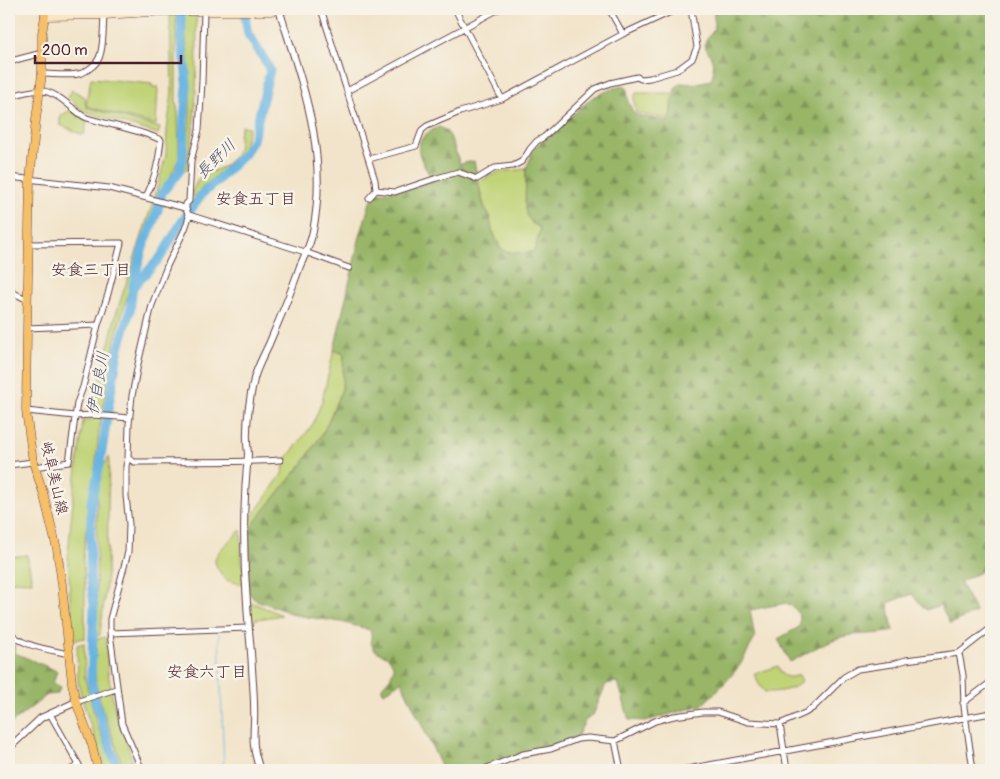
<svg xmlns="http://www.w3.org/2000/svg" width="1000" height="779" viewBox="0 0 1000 779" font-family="Pangolin,'Klee One',sans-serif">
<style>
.green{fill:#c0d376;stroke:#857950}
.forest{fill:url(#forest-firs);stroke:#716a49}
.park{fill:url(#park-crowns);stroke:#857950}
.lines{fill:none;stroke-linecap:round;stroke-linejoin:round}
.stream{stroke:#68b4e1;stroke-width:1}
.river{stroke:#68b4e1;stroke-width:9}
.minor-casing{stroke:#633d43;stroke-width:7}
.tertiary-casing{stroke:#633d43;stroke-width:8}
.secondary-casing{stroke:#633d43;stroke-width:9}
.primary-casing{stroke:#633d43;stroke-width:9}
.minor{stroke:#fff;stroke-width:5}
.tertiary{stroke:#fff;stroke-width:6}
.secondary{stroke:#fbe6c4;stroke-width:8}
.primary{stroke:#f6c06b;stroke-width:8}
.labels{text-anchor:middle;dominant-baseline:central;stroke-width:5;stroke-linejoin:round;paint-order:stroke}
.street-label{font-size:15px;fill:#4a1f2b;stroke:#f7f3e8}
.water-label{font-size:16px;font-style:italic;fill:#54536b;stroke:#f7f3e8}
.neighbourhood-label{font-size:16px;fill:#4a1f2b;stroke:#f7f3e8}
</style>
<defs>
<pattern id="forest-firs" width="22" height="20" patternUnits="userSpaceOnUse" patternTransform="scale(1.25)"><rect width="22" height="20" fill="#98b567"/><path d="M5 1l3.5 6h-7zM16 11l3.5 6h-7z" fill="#7e9355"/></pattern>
<pattern id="park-crowns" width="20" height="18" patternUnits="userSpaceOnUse" patternTransform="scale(1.25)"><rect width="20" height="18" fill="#c0d376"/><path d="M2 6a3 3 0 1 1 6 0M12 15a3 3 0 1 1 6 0" fill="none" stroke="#a6b566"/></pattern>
</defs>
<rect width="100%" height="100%" fill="#f7f3e8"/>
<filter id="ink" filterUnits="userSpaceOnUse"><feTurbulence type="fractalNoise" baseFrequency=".02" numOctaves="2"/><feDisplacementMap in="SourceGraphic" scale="10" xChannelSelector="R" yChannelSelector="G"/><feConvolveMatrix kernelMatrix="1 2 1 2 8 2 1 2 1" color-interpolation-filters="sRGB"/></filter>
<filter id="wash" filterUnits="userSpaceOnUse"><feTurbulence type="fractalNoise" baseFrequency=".0096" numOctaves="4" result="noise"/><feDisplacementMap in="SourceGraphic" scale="20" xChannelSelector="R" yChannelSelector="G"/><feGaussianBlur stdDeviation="1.12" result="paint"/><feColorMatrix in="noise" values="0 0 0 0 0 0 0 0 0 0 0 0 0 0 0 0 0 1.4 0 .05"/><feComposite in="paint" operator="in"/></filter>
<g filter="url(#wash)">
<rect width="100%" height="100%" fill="#f2e4ca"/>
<path class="green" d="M184,9h12c2,54 1,108 -9,161h-4c4,-24 8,-48 7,-73 0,-29 -5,-59 -6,-88z
M176,14v87l2,12 1,45 -11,24 -5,6 -3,9 -24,68 -21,74 -16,92 -4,38 -9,61 -3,28 2,31v49l-13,2 -4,-85 5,-56 10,-78 7,-1 26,-106 39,-118 11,-41 1,-24 5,-39 -2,-77z
M91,78l61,6v3h6l-2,38 -70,-19z
M72,90l13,7 1,10 74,21 -2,6 -74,-23 -16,-14z
M636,93h36l-2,26 -34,-6 -2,-13z
M241,126l8,1 -5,20 -12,17 -15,10 -15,14 -8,9 -3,-3 7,-15 6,-4 19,-8 10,-9 6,-11v-12z
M526,169l-1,40 7,14 7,4 1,3 -5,20 -3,2c-12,0 -23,3 -32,-4l-9,-21 -1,-11 -6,-10 -6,-24 21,-10z
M334,350l10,4 -2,35 -18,42 -21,32 -54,66v-8l33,-47 4,-15 27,-35 9,-23z
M109,457l-2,118 -7,60 -4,1 1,-147 6,-22z
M241,530l2,55 -17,-5c-4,-5 -9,-11 -11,-18 -1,-10 19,-25 26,-32z
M27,555l5,27 -23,-1v-24z
M251,602l31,13 -30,5z
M106,637l2,36 7,38 10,26 10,33h-11l-22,-63 -6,-23 -1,-16 2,-29z
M84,643l1,35 11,44 16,40 2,8h-8l-21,-61 -7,-27 -1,-37z
M778,666c4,12 10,13 21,9l3,6c-8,10 -25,11 -37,11l-5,-6 -6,-12z"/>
<path class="forest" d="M714,9h277v571l-1,1 -8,-10 -22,11 16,30 -26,12 -10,-19 -14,5 -14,-16 -24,9 5,28c-16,4 -31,2 -47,5 -20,4 -38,17 -56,26l-12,-23 21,-12c4,-10 -3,-20 -13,-24l-36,7 5,28 -15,27 -15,18 -23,22 -56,16 -17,-1 -11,-38 -12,2 -13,31 -7,4 -8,16 -17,9 -81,26h-37l-42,-89 -17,12 -2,-3v-3l8,-9 4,-10c-6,-17 -11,-10 -20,-19 -5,-6 -1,-13 -4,-19l-29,-8 -46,-7 -41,-16 -6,-7 1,-63 54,-66 21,-32 18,-42 2,-35 -10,-4 25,-110 11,-38 7,-9 31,-5 25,-7c-13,-23 -27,-41 6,-54l6,3 5,6 10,28 14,-3 6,30 4,15 6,10 1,11 9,21c9,7 20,4 32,4l3,-2 5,-20 -1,-3 -7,-4 -5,-7 -2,-7 1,-40 8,-21 59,-51 21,-9 10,-2 3,2 1,14 7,13 34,6 6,-33 6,-5 12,1 18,-4c6,-13 0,-24 -7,-35l3,-7 7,-8z
M9,643l6,3v7l42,18 -4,12 8,4 -4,7 -10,1 -38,30z"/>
<path class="park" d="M71,110l16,11 -3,14c-9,-2 -16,-7 -24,-10v-9z"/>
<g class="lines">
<path class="stream" d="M219,633l5,137"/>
<path class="river" d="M134,286l26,-28 23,-38 20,-27 12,-10 31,-31 7,-12 17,-70 -4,-8 -18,-28 -4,-25
M118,770l-7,-20 -16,-50 -4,-21 3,-73 -4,-31 1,-72 9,-39 9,-59 10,-58 11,-36 3,-25 9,-36 16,-40 4,-17 17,-21 4,-15 1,-38 3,-33 -1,-14 -5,-34 1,-10 -2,-19"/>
</g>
</g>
<g filter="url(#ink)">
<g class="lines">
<g class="minor-casing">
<path id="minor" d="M321,9l54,171 1,10 -7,8
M455,9l47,90
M609,9l14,25
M9,64l6,-4 27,-7
M42,74c10,0 27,2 36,0 7,-1 18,-9 21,-16 5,-11 4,-31 5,-43
M347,91l152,-82
M9,97c26,-9 38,-11 60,8 5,4 12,11 18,13 25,8 51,11 74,22 -2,20 -6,39 -15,57
M369,159l47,-13 6,-16 5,-4 33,-14 42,-13 121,-65 54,-25
M9,177l100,11 72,19 5,2 3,8 -4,12 -18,37 -15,39 -14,59 -6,32 -3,28 -1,34 -2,8v30l3,28 -1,28 -18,67v14l12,91 20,46
M376,190l19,2 42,-14 21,-6 19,7 18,-11 18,-2 8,-4 4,-5 5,-8 7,-8 7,-4 51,-48 15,-6 27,-6 4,2 9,-1 27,-8 15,-11 5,-12 -6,-38
M186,209v-5l3,-3 2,-40 8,-31 3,-48 2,-71
M189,215l116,37 44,16
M29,244l92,-1 -13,51 -10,31 -15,62 -6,16 -8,59 -35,5
M9,286l5,7 14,7
M27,328l71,-3
M26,411l49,5 18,-1 37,3
M128,458l6,4c48,-1 97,1 146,-2
M9,465l24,-3
M9,630c8,16 43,20 60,24
M110,633l138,-5
M959,653l4,22 1,32 9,63
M76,702l40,-13
M963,703l28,-21
M50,714l29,51 -9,5
M780,724l7,46
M615,741l6,29
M482,770l41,-16 28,-5 27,-10 10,-1 27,3 40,-20 19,-5 29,-4h15l30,10 32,2 25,-11 8,-5 31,-31 14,-8 35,-5 13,-4 53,-7 32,-25
M682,770l309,-57"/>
</g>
<g class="tertiary-casing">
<path id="tertiary" d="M9,748l32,-30 35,-16
M260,770c-7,-20 -7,-28 -6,-48 1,-18 -1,-36 -2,-54 -1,-22 -4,-43 -5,-65 -4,-49 -4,-100 1,-149 -3,-23 1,-53 6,-75 3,-12 10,-24 15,-35 11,-26 22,-51 31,-78 5,-11 11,-23 13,-35 16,-80 -11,-148 -34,-222"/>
</g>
<g class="secondary-casing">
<path id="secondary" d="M45,16l59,-1 61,-4h105l16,-2"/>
</g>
<g class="primary-casing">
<path id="primary" d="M45,9v7l-3,17v41l-6,45 -6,61 -3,148 -1,83 7,51 10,30 14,57 5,36 10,98 4,19 16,43 6,25"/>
</g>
<use href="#minor" class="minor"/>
<use href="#tertiary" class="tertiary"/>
<use href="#secondary" class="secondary"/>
<use href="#primary" class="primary"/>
</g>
</g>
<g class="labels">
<g class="street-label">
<text transform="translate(54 478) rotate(77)">岐阜美山線</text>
</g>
<g class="water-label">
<text transform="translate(216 159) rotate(-45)">長野川</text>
<text transform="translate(98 383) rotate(-80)">伊自良川</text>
</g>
<g class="neighbourhood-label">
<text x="256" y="199">安食五丁目</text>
<text x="91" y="270">安食三丁目</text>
<text x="207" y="672">安食六丁目</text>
</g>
</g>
<rect width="1000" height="779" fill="none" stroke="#f7f3e8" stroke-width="30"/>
<path d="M35 55v8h146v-8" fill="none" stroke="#4a1f2b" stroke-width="2.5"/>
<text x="42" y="55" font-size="15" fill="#4a1f2b" stroke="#f7f3e8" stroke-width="4" paint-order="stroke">200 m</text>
</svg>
